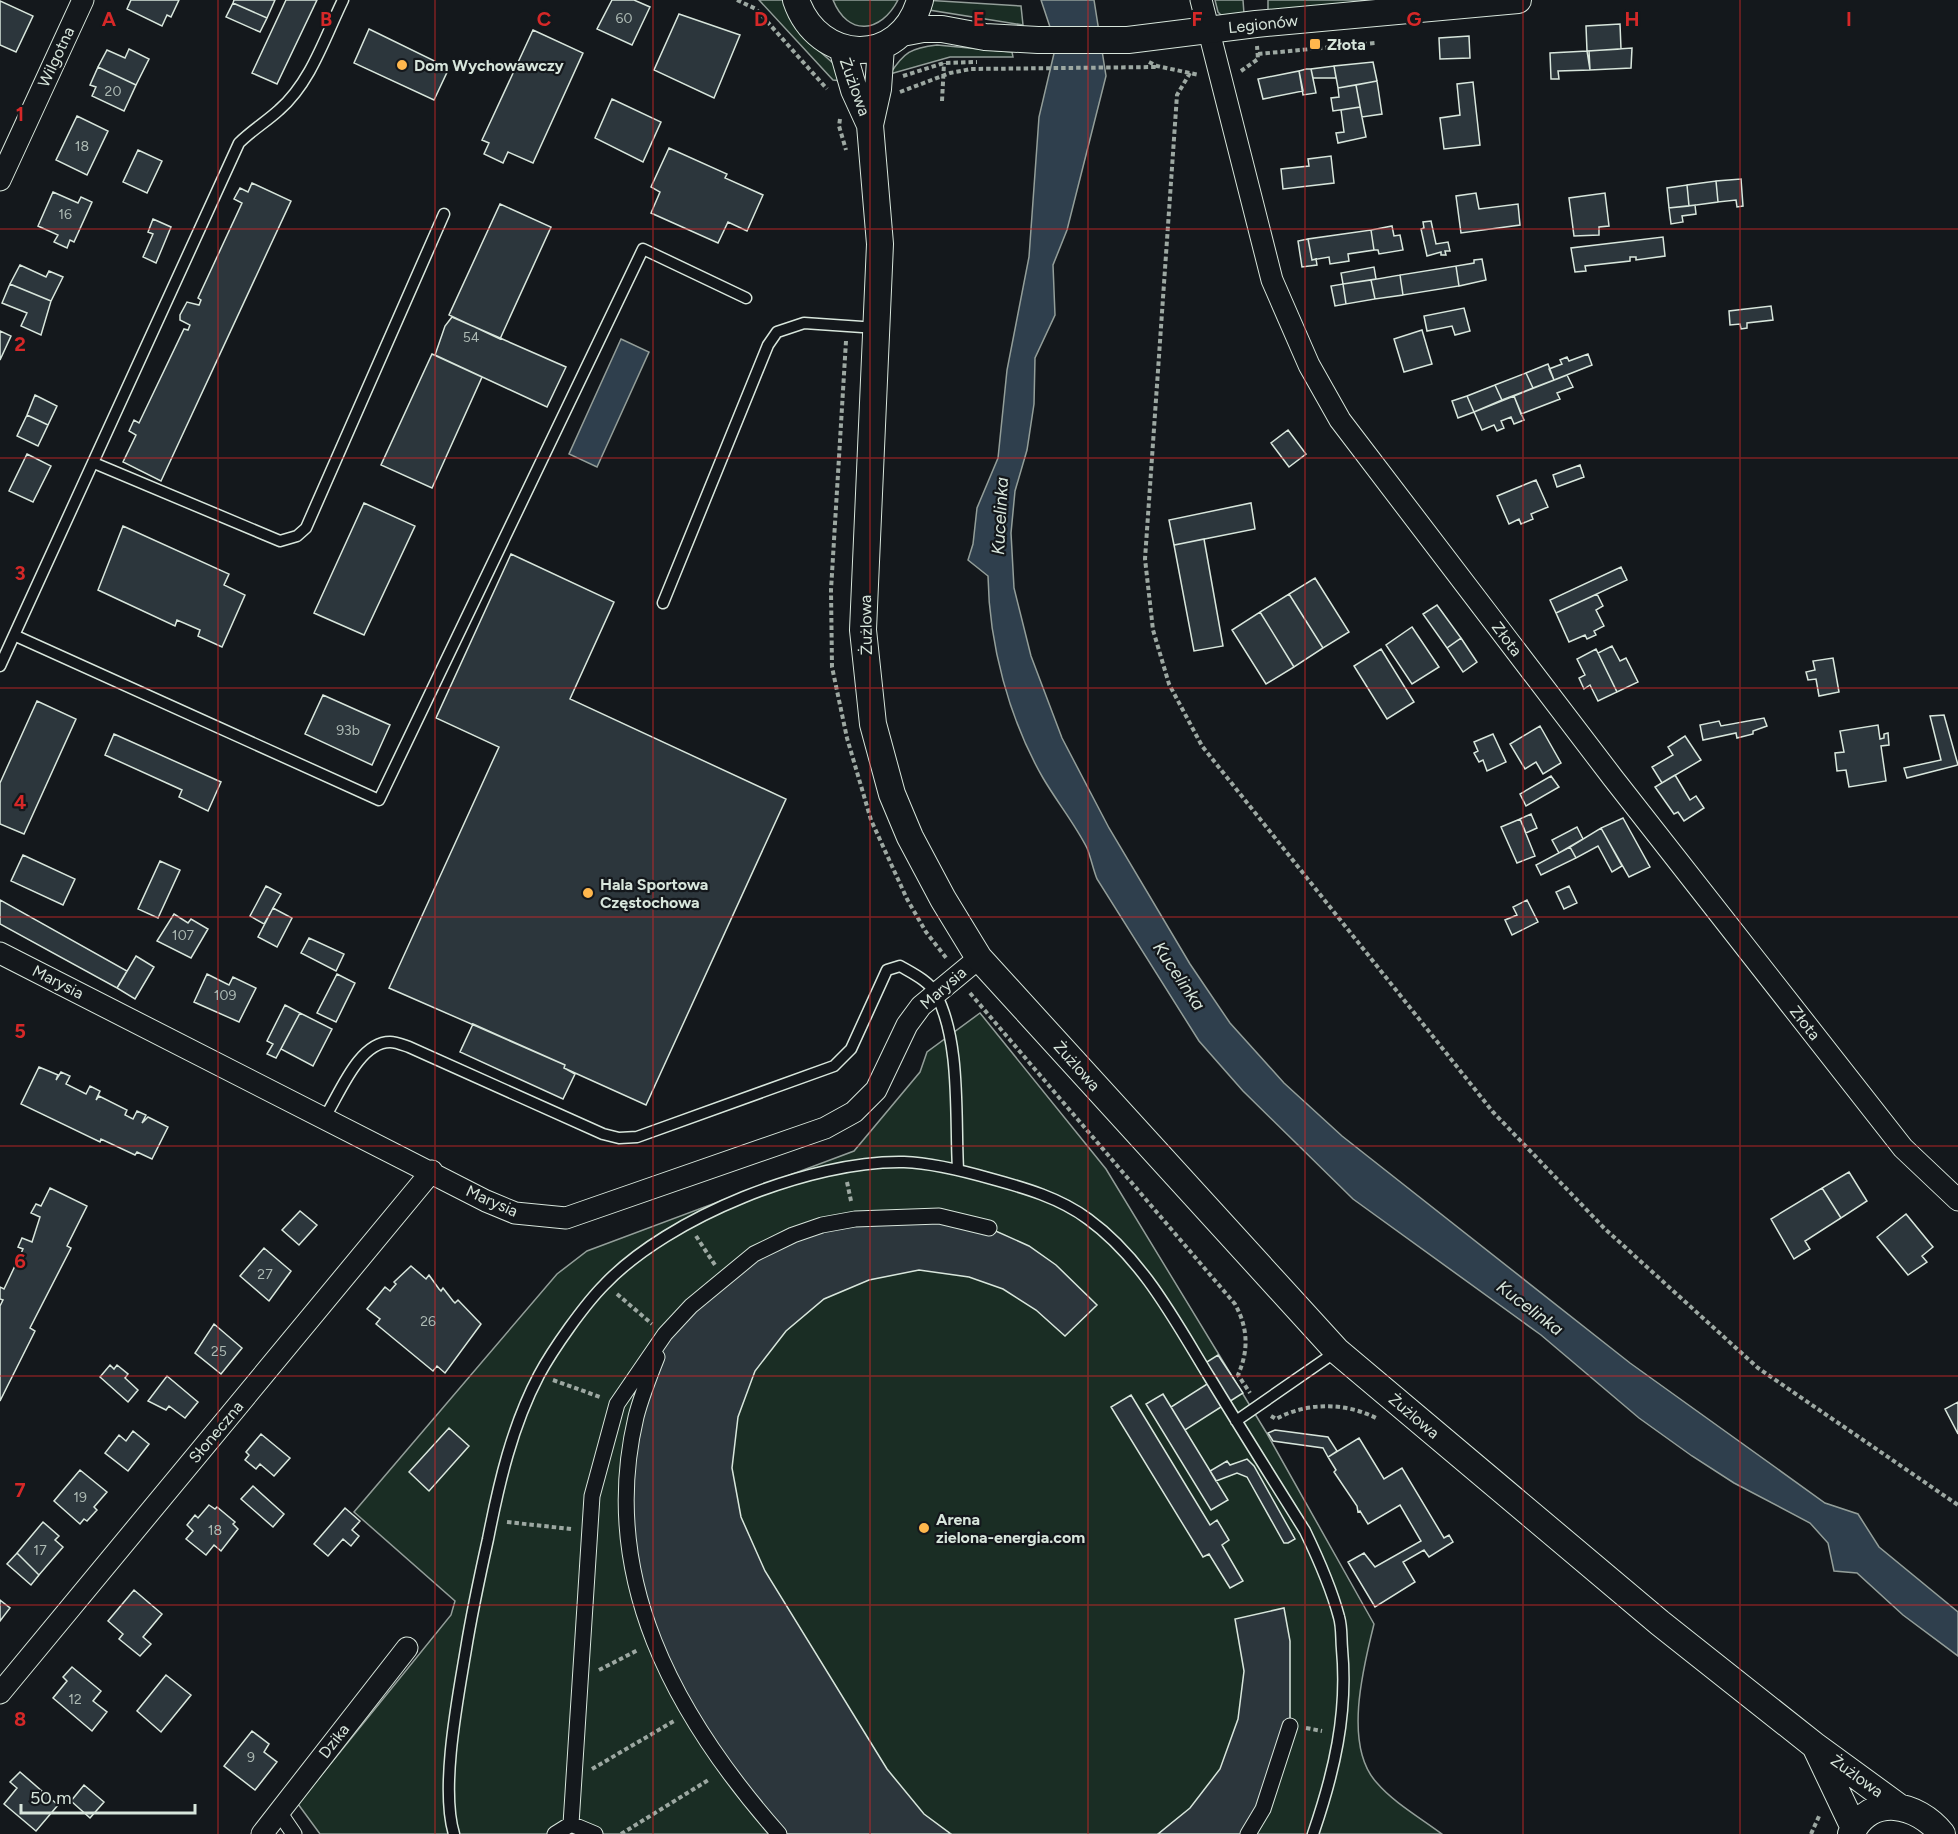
<svg xmlns="http://www.w3.org/2000/svg" width="1958" height="1834" viewBox="0 0 1958 1834" font-family="Figtree,sans-serif">
<style>
.green{fill:#1a2d24;stroke:#939e99;stroke-width:1.5}
.water{fill:#2f3f4d;stroke:#939e99;stroke-width:1.5}
.building{fill:#2c363c;stroke:#d8e6dc;stroke-width:1.5}
.lines{fill:none;stroke-linecap:round;stroke-linejoin:round}
.service-casing{stroke:#d8e6dc;stroke-width:13}
.pedestrian-casing{stroke:#d8e6dc;stroke-width:17}
.minor-casing{stroke:#d8e6dc;stroke-width:23}
.tertiary-casing{stroke:#d8e6dc;stroke-width:28}
.path{stroke:#9da8a2;stroke-width:4;stroke-dasharray:4.5 3;stroke-linecap:butt}
.service{stroke:#14181c;stroke-width:10}
.pedestrian{stroke:#14181c;stroke-width:15}
.minor{stroke:#14181c;stroke-width:21}
.tertiary{stroke:#14181c;stroke-width:26}
.grid{fill:none;stroke:#d62828;stroke-width:1.5;stroke-opacity:0.55}
.poi-dot{fill:#ffb74d;stroke:#14181c;stroke-width:2}
.labels{text-anchor:middle;dominant-baseline:central;stroke-width:4.5;stroke-linejoin:round;paint-order:stroke}
.number-label{font-size:14px;fill:#adbab4}
.street-label{font-size:16px;fill:#d8e6dc;stroke:#14181c}
.poi-label{font-size:16px;font-weight:bold;fill:#d8e6dc;stroke:#14181c;text-anchor:start}
.water-label{font-size:18px;font-style:italic;fill:#d8e6dc;stroke:#14181c}
.grid-label{font-size:20px;text-anchor:middle;font-weight:bold;fill:#d62828;stroke:#14181c;stroke-width:4.5;stroke-linejoin:round;paint-order:stroke}
</style>
<rect width="100%" height="100%" fill="#14181c"/>
<path class="green" d="M759,0h29l21,42 25,22 9,17 -10,-1z
M833,0h65c-17,33 -50,37 -65,0z
M924,0l97,6 2,19 -100,-16z
M1215,0h28l1,14 -23,1 -3,-3z
M1268,0h107l-107,12z
M937,45l75,7 1,5h-63l-60,17c14,-22 21,-26 47,-29z
M980,1013l126,156 160,263 108,192c-11,44 -31,123 3,159 16,19 45,36 65,51h-1122l-22,-30 153,-189 4,-14 -101,-89 203,-238 30,-23 267,-100 66,-79 7,-20z"/>
<path class="water" d="M1041,0h53l12,76 -39,154 -14,35 2,50 -20,43 -1,46 -7,46 -12,41 -4,42 3,55 17,68 31,82 47,90 81,136 40,59 54,60 58,53 288,227 195,140 33,11 21,33 79,65v44l-55,-41 -46,-42 -23,-2 -6,-28 -18,-20 -76,-40 -42,-27 -53,-38 -98,-83 -188,-136 -110,-108 -44,-50 -102,-162c-4,-10 -6,-21 -10,-31 -12,-24 -30,-46 -44,-70 -34,-59 -54,-134 -55,-202l-20,-16 5,-16 4,-36 21,-50 9,-88 22,-113 10,-140 17,-72z
M621,339l28,13 -52,115 -28,-13z"/>
<path class="building" d="M131,0h48l-8,17 -4,-2 -5,11 -35,-17z
M234,0h41l-8,18 -34,-15z
M286,0h31l-40,84 -25,-11z
M612,0h22l16,7 -18,38 -35,-16z
M0,1l33,15 -17,36 -16,-7z
M233,3l34,15 -7,14 -34,-15z
M679,14l61,21 -26,63 -60,-28z
M1620,24l1,25 -34,2 -1,-25z
M369,29l80,39 -15,32 -80,-37z
M533,30l50,23 -50,110 -25,-11 -5,11 -19,-9 5,-11 -7,-3z
M1469,36l1,22 -30,1 -1,-21z
M1632,48l-1,20 -41,2 -1,-19z
M129,49l20,10 -13,26 -38,-18 9,-17 18,8z
M1587,51l3,19 -32,1 1,8h-8l-1,-26z
M1373,62l4,19 -39,7 -4,-22z
M1334,66l2,12h-23l-2,-9z
M98,67l38,18 -12,26 -32,-15 4,-9 -6,-2z
M1306,69h5l5,24 -13,2 -4,-24z
M1299,71l4,20 -40,8 -5,-20z
M1377,81l5,33 -20,3 -6,-32z
M1473,82l7,63 -36,4 -4,-31 20,-3 -3,-31z
M1356,85l4,22 -27,4 -2,-13 8,-1 -1,-9z
M612,99l49,23 -18,40 -48,-24z
M1360,107l6,30 -28,6 -2,-10 8,-1 -3,-22z
M77,116l31,15 -21,44 -31,-15z
M669,148l58,26 -2,4 38,17 -16,36 -19,-9 -10,21 -67,-30 9,-21 -9,-5z
M138,150l24,11 -15,32 -24,-11z
M1331,156l3,27 -51,6 -2,-20 28,-3 -1,-7z
M1741,179l2,27 -6,1 -1,-7 -18,2 -2,-21z
M1716,181l2,21 -29,4 -2,-21z
M252,183l39,18 -130,280 -38,-19 13,-27 -7,-4 5,-11 5,3 45,-94 4,1 2,-5 -10,-5v-5l7,-13 12,3 2,-5 -3,-2 44,-95 -8,-4 6,-11 8,4z
M1687,185l2,21 -20,2 -2,-20z
M53,192l25,11 3,-6 11,5 -18,40 -4,-2 -3,8 -13,-6 4,-7 -20,-9z
M1476,193l3,16 39,-5 2,21 -59,8 -5,-37z
M1605,193l4,33 -10,1v8l-25,1 -5,-38z
M500,204l51,23 -51,112 -51,-24z
M1695,205l1,9 -14,2 1,6 -12,2 -2,-16z
M153,219l18,8 -15,36 -13,-6 10,-23 -5,-2z
M1431,221l5,23 12,-2 2,9h-5l1,4h-5v-3l-14,4 -6,-27 3,-1 -1,-6z
M1392,226l2,10 6,-1 3,15 -24,4 -1,-4h-4l-3,-20z
M1371,230l3,20 -26,4 1,7 -19,3 -1,-7 -17,3 -4,-21z
M1663,237l2,19 -29,4v-3h-6v4l-45,5 1,5 -11,1 -4,-24z
M1308,239l4,21 4,-1 1,6 -15,2 -4,-26z
M1482,259l4,21 -27,6 -3,-20 18,-3v-3z
M20,265l26,12 3,-6 14,6 -12,24 -41,-17z
M1456,266l3,20 -56,9 -3,-20z
M1374,267l2,12 -33,5 -2,-11z
M1400,275l3,20 -28,4 -4,-19z
M1371,280l4,19 -29,5 -3,-20z
M10,284l41,17 -10,34 -20,-9 6,-13 -25,-10z
M1343,284l3,20 -11,2 -4,-20z
M1771,306l2,14 -26,3v5l-6,1 -1,-5 -10,1 -1,-14z
M1464,308l6,23 -15,4 -3,-9 -25,5 -3,-15z
M452,317l114,50 -19,40 -112,-52 10,-29z
M1422,330l10,34 -28,8 -10,-33z
M0,331l11,5 -11,24z
M432,354l50,23 -50,111 -51,-23z
M1588,354l4,11 -38,15 -5,-11 13,-5 -2,-4 7,-3 2,4z
M1548,364l6,16 -21,8 -7,-15z
M1526,373l7,15 -31,12 -7,-15z
M1567,375l6,12 -16,6 3,6 -39,15 -7,-18z
M1495,385l7,15 -28,12 -7,-16z
M35,395l22,11 -9,19 -21,-10z
M1467,396l7,16 -16,6 -6,-17z
M1514,396l10,24 -10,4 -3,-7 -10,4 3,7 -7,3 -3,-6 -12,5 -8,-18z
M27,415l21,10 -10,21 -21,-10z
M1288,430l18,24 -17,13 -18,-24z
M27,454l24,12 -18,36 -24,-11z
M1580,465l4,12 -27,10 -4,-12z
M1536,480l12,27 -17,7 2,5 -12,5 -2,-5 -10,5 -12,-28z
M364,503l51,23 -51,109 -50,-22z
M1251,503l4,26 -81,16 -5,-25z
M123,526l106,48 -5,11 21,10 -23,52 -24,-11 2,-6 -23,-10 -2,6 -77,-36z
M1204,539l19,107 -29,5 -20,-106z
M511,554l103,48 -44,97 216,100 -140,306 -82,-37 1,-3 -176,-77 110,-241 -63,-29z
M1621,567l6,13 -71,33 -6,-13z
M1315,578l34,54 -26,16 -34,-54z
M1289,594l34,54 -29,19 -34,-55z
M1597,594l6,12 -7,4 8,16 -10,5 2,4 -9,4 -2,-4 -16,7 -13,-29z
M1437,605l24,33 -14,10 -24,-34z
M1260,612l34,55 -28,17 -34,-54z
M1412,627l27,40 -27,17 -26,-39z
M1461,638l16,24 -14,10 -16,-24z
M1612,646l8,15 6,-3 12,24 -21,10 -19,-39z
M1381,649l33,53 -27,17 -33,-53z
M1596,649l21,43 -19,9 -8,-16 -6,4 -5,-11 6,-3 -8,-16z
M1833,658l6,34 -20,4 -3,-17 -8,1 -2,-8 9,-2 -2,-9z
M323,695l67,30 -18,40 -67,-31z
M37,701l39,18 -52,115 -24,-10v-41z
M1944,715l14,50 -51,13 -3,-10 37,-8 -11,-44z
M1764,718l3,8 -14,5v3l-16,4 -1,-5 -33,7 -3,-15 19,-4 2,5z
M1878,725l2,14 4,-1v-4l4,-1 1,12 -8,1 5,35 -37,6 -3,-17 -9,1 -2,-18 9,-1 -4,-21z
M1540,726l21,37 -18,11 -7,-12 -11,7 -15,-25z
M114,734l107,48 -13,29 -29,-14 3,-7 -77,-35z
M1493,734l13,28 -19,9 -4,-11 -4,2 -5,-9 4,-2 -4,-9z
M1685,736l16,24 -39,23 -10,-16 21,-12 -5,-8z
M1675,775l15,25 6,-4 8,12 -20,13 -6,-9 -4,2 -19,-27z
M1551,776l8,11 -33,19 -6,-12z
M1531,814l6,14 -11,5 -6,-14z
M1623,818l27,49 -21,10 -28,-49z
M1520,819l15,37 -18,7 -16,-36z
M1577,827l6,12 -24,14 -7,-13z
M1601,828l21,38 -10,6 -14,-26 -22,12 -6,-11z
M1570,847l6,11 -35,17 -5,-10z
M23,855l52,24 -12,26 -52,-24z
M160,861l20,9 -22,48 -20,-9z
M266,886l15,8 -17,30 -14,-8z
M1569,886l8,17 -13,6 -8,-17z
M0,900l127,71 -10,17 -117,-64z
M1527,900l11,22 -26,13 -7,-15 12,-5 -4,-8z
M273,908l19,10 -15,29 -19,-10z
M174,914l14,9 3,-4 17,10 -17,29 -34,-17z
M309,938l35,16 -8,17 -35,-18z
M136,956l18,11 -19,32 -18,-11z
M207,974l22,11 4,-8 23,11 -17,34 -45,-20z
M337,974l18,9 -19,39 -19,-9z
M285,1005l15,8 -24,45 -9,-4 6,-10 -6,-3z
M300,1013l32,16 -19,37 -32,-17z
M473,1024l92,41 -1,3 11,6 -12,25 -103,-47z
M39,1067l19,8 -2,5 5,-8 9,4 -4,8 20,10 4,-8 10,5 -4,9 3,-4 28,14 -2,5 8,4 4,-8 9,4 -4,8 6,-6 20,10 -16,32 -15,-7 -2,3 -34,-16 -1,3 -79,-38z
M1849,1172l18,29 -26,17 -19,-30z
M50,1188l37,18 -20,40 4,2 -41,80 5,3 -35,70v-95l3,-6 -3,-1v-12l4,2 19,-40 -5,-2 4,-9 10,4 8,-25 -9,-4 5,-9 5,2z
M1822,1188l19,30 -36,23 5,8 -16,10 -23,-40z
M300,1211l17,14 -18,20 -17,-15z
M1906,1214l27,33 -11,9 5,6 -19,13 -31,-38z
M901,1216l88,12 40,18 27,19 41,40 -32,31 -29,-26 -33,-21 -34,-12 -50,-7 -50,10 -45,19 -38,32 -31,40 -17,46 -6,51 9,49 24,54 122,198 37,45 27,20h-172l-89,-122 -58,-142 -1,-117 34,-119 26,-28 102,-71z
M264,1248l27,23 -22,30 -29,-25z
M411,1266l15,13 3,-4 10,14 2,2 2,-3 10,13 2,2 3,-3 23,24 -36,49 -8,-7 -4,5 -57,-47 4,-5 -13,-10 18,-22 5,4 6,-7 -2,-2z
M214,1324l28,24 -21,26 -26,-21z
M1218,1355l25,38 -58,37 -14,-23 41,-26 -10,-16z
M110,1365l4,4 3,-4 11,9 -3,4 13,12 -10,12 -28,-25z
M167,1376l31,26 -13,16 -16,-12 -3,4 -18,-9z
M1163,1394l65,106 -17,10 -65,-106z
M1131,1395l79,130 7,-5 12,20 -7,5 21,36 -13,7 -21,-34 -6,3 -92,-150z
M1958,1402v32l-13,-25z
M449,1428l20,18 -40,45 -20,-19z
M1275,1430l53,7 9,14 -9,6 -5,-9 -50,-7 -5,-8z
M133,1431l16,13 -21,27 -23,-18 14,-18 7,6z
M261,1434l29,24 -16,18 -14,-12 -4,5 -11,-9 4,-5 -3,-3z
M1359,1438l25,41 18,-11 42,70 5,-3 4,7 -24,15 -5,-7 -21,12 12,20 -40,25 -27,-45 16,-9 11,14 46,-26 -21,-36 -32,19 -8,-13 -2,1 -1,-6 -23,-34 2,-2 -8,-13z
M1247,1459l7,7 41,73 -7,4h-4l-37,-66 -10,-4 -21,8 -6,-10 17,-10 3,4z
M80,1470l27,22 -13,15 3,3 -10,11 -3,-2 -4,5 -26,-23z
M253,1486l31,28 -11,13 -32,-28z
M209,1505l6,4 2,-2 18,15 -2,2 5,5 -17,22 -7,-6 -8,10 -20,-16 7,-8 -6,-6 8,-10 3,3z
M345,1508l15,13 -8,9 7,6 -8,10 -8,-7 -15,17 -14,-12z
M43,1522l16,14 -4,4 8,7 -24,28 -22,-22z
M17,1553l22,22 -8,10 -24,-21z
M134,1590l28,24 -19,23 8,7 -11,12 -21,-17 4,-5 -15,-13z
M0,1600l10,8 -10,13z
M1284,1608l6,33v85l-42,108h-90l32,-26 30,-39 18,-50 6,-48 -9,-52z
M72,1667l29,24 -8,10 14,11 -15,19 -39,-33 14,-17 -4,-4z
M166,1675l25,20 -30,37 -24,-21z
M252,1731l17,13 -5,8 13,10 -22,28 -31,-24z
M20,1772l38,33 -22,26 -32,-27 13,-16 -7,-6z
M84,1785l20,17 -14,16 -19,-17z"/>
<g class="lines">
<g class="service-casing">
<path id="service" d="M94,463l186,78 17,-5 9,-8 138,-314
M663,603l105,-258 9,-13 27,-9 73,5
M16,636l363,164 264,-551 103,49
M0,666l239,-523c13,-13 27,-21 40,-33 32,-28 46,-73 64,-110
M325,1117c15,-24 34,-75 65,-75 6,0 13,3 19,5l194,87 16,4 18,-1 197,-71 17,-17 36,-79 13,-4c12,7 29,15 36,28 25,48 19,122 22,175
M1236,1421l101,-70
M454,1834c-14,-46 4,-137 12,-185 6,-37 14,-74 22,-110 11,-56 24,-113 51,-164 14,-26 45,-70 66,-91 64,-67 206,-124 299,-122 29,1 60,9 88,17 33,9 68,19 96,40 55,40 87,102 122,159 31,51 63,102 95,153 13,27 26,56 34,86 3,10 2,21 3,32 6,65 -8,124 -29,185"/>
</g>
<g class="pedestrian-casing">
<path id="pedestrian" d="M657,1357c-8,20 -16,40 -21,60 -38,161 39,299 143,417
M279,1812l15,22
M571,1824l21,-328 25,-92 48,-70 26,-28 63,-52 39,-19 29,-10 33,-6 84,-3 50,12
M555,1834l16,-10 24,10
M1248,1834l15,-25 27,-83"/>
</g>
<g class="minor-casing">
<path id="minor" d="M1201,0l71,280 37,85 31,55 273,358 290,370 55,52
M0,180l83,-180
M0,953l486,248 29,12 51,5 259,-90 29,-16 22,-22 31,-65 14,-19 58,-48
M0,1693l432,-522
M262,1834l145,-186"/>
</g>
<g class="tertiary-casing">
<path id="tertiary" d="M796,0c22,65 105,68 124,0
M902,33l21,-4h19l43,8 53,3h90l128,-16 262,-24
M842,48l12,42 16,35 10,119 -17,386 10,94 19,70 18,43 33,62 36,59 358,393 323,272 154,122 85,62
M870,125l8,-36 3,-42
M1816,1748l38,80
M1851,1834c20,-41 66,-31 91,0"/>
</g>
<path class="path" d="M737,0l19,9 71,80
M1258,54l117,-11
M1149,62l8,4 42,9
M1241,71l17,-12 -1,-13
M1190,73l-13,22 -32,464 8,71 16,54 33,62 291,366 111,116 154,140 200,137
M903,76l41,-13 33,-1
M900,92l50,-19 21,-4 185,-2
M942,101l2,-38
M840,119l-1,7 7,24
M846,341l-15,249 1,77 15,71 24,82 36,79 19,33 21,27
M970,993l265,311c13,24 14,46 3,71l12,18
M847,1182l4,19
M696,1236l19,29
M617,1294l35,30
M553,1380l47,17
M1271,1416l5,3c31,-17 70,-17 102,0
M507,1522l64,7
M599,1670l39,-20
M1306,1728l16,3
M592,1769l82,-48
M621,1834l89,-55
M1811,1834l9,-20"/>
<use href="#service" class="service"/>
<use href="#pedestrian" class="pedestrian"/>
<use href="#minor" class="minor"/>
<use href="#tertiary" class="tertiary"/>
</g>
<path class="grid" d="M218,0v1834M435,0v1834M653,0v1834M870,0v1834M1088,0v1834M1305,0v1834M1523,0v1834M1740,0v1834M0,229h1958M0,458h1958M0,688h1958M0,917h1958M0,1146h1958M0,1376h1958M0,1605h1958"/>
<g class="poi-dot">
<rect x="1309" y="38" width="12" height="12" rx="3"/>
<circle cx="402" cy="65" r="6"/>
<circle cx="588" cy="893" r="6"/>
<circle cx="924" cy="1528" r="6"/>
</g>
<g class="labels">
<g class="number-label">
<text x="624" y="18">60</text>
<text x="113" y="91">20</text>
<text x="82" y="146">18</text>
<text x="65" y="214">16</text>
<text x="471" y="337">54</text>
<text x="348" y="730">93b</text>
<text x="183" y="935">107</text>
<text x="225" y="995">109</text>
<text x="265" y="1274">27</text>
<text x="428" y="1321">26</text>
<text x="219" y="1351">25</text>
<text x="80" y="1497">19</text>
<text x="215" y="1530">18</text>
<text x="40" y="1550">17</text>
<text x="75" y="1699">12</text>
<text x="251" y="1757">9</text>
</g>
<g class="street-label">
<text transform="translate(1263 24) rotate(-6)">Legionów</text>
<text transform="translate(56 57) rotate(-65)">Wilgotna</text>
<text transform="translate(855 87) rotate(70)">Żużlowa</text>
<text transform="translate(866 625) rotate(-91)">Żużlowa</text>
<text transform="translate(1507 639) rotate(53)">Złota</text>
<text transform="translate(58 982) rotate(27)">Marysia</text>
<text transform="translate(943 988) rotate(-41)">Marysia</text>
<text transform="translate(1805 1023) rotate(52)">Złota</text>
<text transform="translate(1077 1066) rotate(48)">Żużlowa</text>
<text transform="translate(492 1201) rotate(24)">Marysia</text>
<text transform="translate(1414 1416) rotate(40)">Żużlowa</text>
<text transform="translate(216 1432) rotate(-50)">Słoneczna</text>
<text transform="translate(334 1741) rotate(-52)">Dzika</text>
<text transform="translate(1857 1776) rotate(36)">Żużlowa</text>
</g>
<g class="poi-label">
<text x="1327" y="44">Złota</text>
<text x="414" y="65">Dom Wychowawczy</text>
<text x="600" y="884">Hala Sportowa<tspan x="600" dy="18">Częstochowa</tspan></text>
<text x="936" y="1519">Arena<tspan x="936" dy="18">zielona-energia.com</tspan></text>
</g>
<g class="water-label">
<text transform="translate(1000 516) rotate(-87)">Kucelinka</text>
<text transform="translate(1179 976) rotate(56)">Kucelinka</text>
<text transform="translate(1530 1308) rotate(37)">Kucelinka</text>
</g>
</g>
<g class="grid-label">
<text x="109" y="26">A</text>
<text x="326" y="26">B</text>
<text x="544" y="26">C</text>
<text x="761" y="26">D</text>
<text x="979" y="26">E</text>
<text x="1197" y="26">F</text>
<text x="1414" y="26">G</text>
<text x="1632" y="26">H</text>
<text x="1849" y="26">I</text>
<text x="20" y="121">1</text>
<text x="20" y="351">2</text>
<text x="20" y="580">3</text>
<text x="20" y="809">4</text>
<text x="20" y="1038">5</text>
<text x="20" y="1268">6</text>
<text x="20" y="1497">7</text>
<text x="20" y="1726">8</text>
</g>
<path d="M21 1804v9h174v-9" fill="none" stroke="#d8e6dc" stroke-width="3"/>
<text x="30" y="1804" font-size="18" fill="#d8e6dc" stroke="#14181c" stroke-width="4.5" paint-order="stroke">50 m</text>
</svg>
